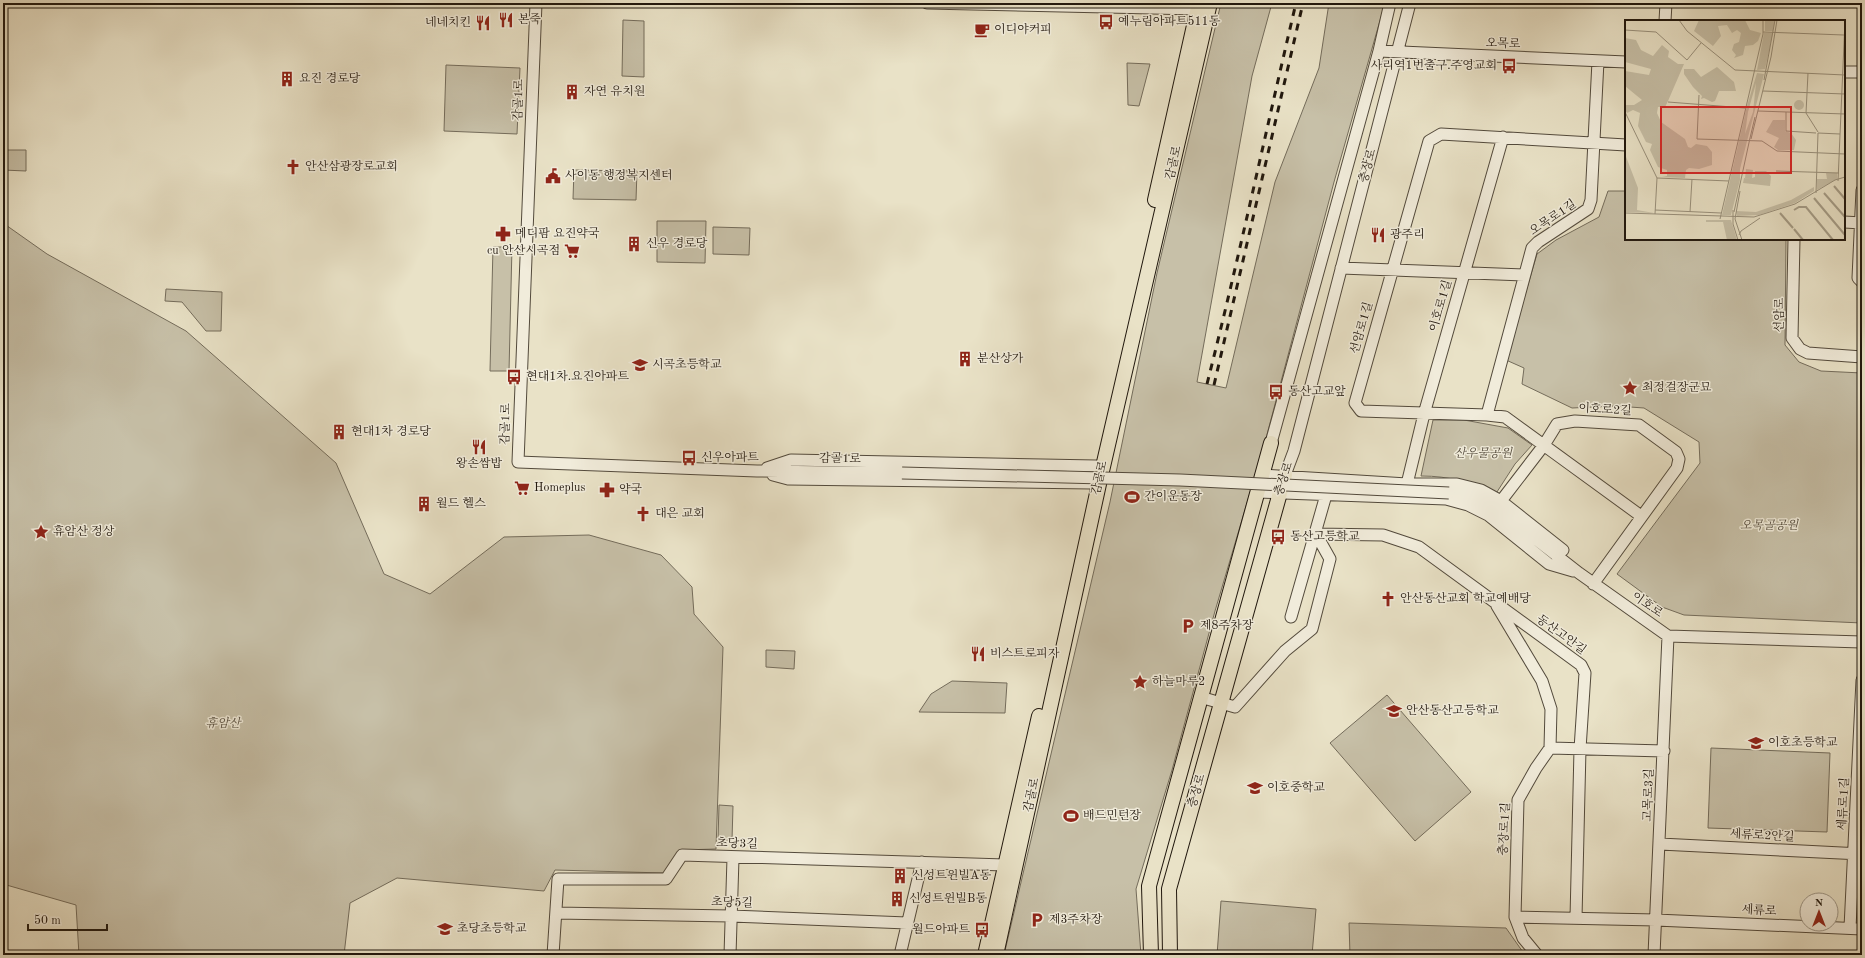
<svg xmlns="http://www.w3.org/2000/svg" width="1865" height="958" viewBox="0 0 1865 958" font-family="'Old Standard TT','Noto Serif KR',serif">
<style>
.green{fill:#c7c0a8;stroke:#746c5b}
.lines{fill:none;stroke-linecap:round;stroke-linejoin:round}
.minor-casing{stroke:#534a3c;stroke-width:13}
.major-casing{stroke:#21180e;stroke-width:16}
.minor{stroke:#f1ecdb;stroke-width:11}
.major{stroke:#e9e2c7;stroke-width:14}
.rail{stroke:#21180e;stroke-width:3;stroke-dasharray:7 7;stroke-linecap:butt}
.minor-bridge-casing{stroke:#534a3c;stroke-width:13;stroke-linecap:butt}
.minor-bridge{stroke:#f1ecdb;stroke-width:11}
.labels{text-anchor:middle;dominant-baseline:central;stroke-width:3;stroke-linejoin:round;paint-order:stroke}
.poi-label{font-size:12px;fill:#21180e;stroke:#f1ecdb;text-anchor:start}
.street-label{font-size:12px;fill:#21180e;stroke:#f1ecdb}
.park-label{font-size:12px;font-style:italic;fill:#534a3c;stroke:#f1ecdb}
.inset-river{fill:none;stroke:#a59d88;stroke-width:2}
.inset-road{fill:none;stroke:#99917d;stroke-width:1}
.view{fill:#d62828;fill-opacity:0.15;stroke:#d62828;stroke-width:2}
.inset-edge{fill:none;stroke:#21180e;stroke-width:2}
</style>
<rect width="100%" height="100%" fill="#e9e2c7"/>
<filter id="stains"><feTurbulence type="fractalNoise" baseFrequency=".005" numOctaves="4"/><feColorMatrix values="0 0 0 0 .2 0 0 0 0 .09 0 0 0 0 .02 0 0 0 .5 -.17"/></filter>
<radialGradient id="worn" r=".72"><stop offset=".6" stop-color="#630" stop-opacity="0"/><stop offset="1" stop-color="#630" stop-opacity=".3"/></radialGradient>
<path class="green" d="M1221,3h51l-20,73 -55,306 29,6 49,-206 44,-114 10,-65h56l-51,179 -69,260 -50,169 -43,159 -36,119 5,66h-137l106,-453 47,-229z
M623,20l21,1v56l-22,-1z
M1127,63l23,1 -11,42 -11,-1z
M446,65l74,3 -3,66 -73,-3z
M3,150h23v21l-23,-1z
M574,170l63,1 -1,29 -63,-1z
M1608,191h18v48h160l-1,106 14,17 22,9 41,2v250l-178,-8 -22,-8 -45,-33 83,-111 -1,-21 -55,-34 -28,-2 -44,2 -50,-24 2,-16 -18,-8 31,-106 19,-14 43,-23z
M657,221h49l-1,42 -48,-1z
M3,223l44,31 139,77 150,132 48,111 46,20 74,-57 85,-2 72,20 31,32 2,27 29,33 -7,202 -36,1 -16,23 -109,-3 -11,21 -147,-13 -47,25 -6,52h-265l-3,-50 -73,-21z
M713,227l37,1 -1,27 -36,-1z
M493,247h19l-3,124h-19z
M166,289l56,3 -1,39h-15l-24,-29 -17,-1z
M1433,420h31l44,8 24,17 -17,19 -20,31c-26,-13 -45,-19 -74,-19z
M766,650l29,1 -1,18 -28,-2z
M952,681l55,2 -2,30 -86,-1 12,-18z
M1387,695l84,97 -56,49 -85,-98z
M1711,748l119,5 -3,79 -119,-4z
M719,805l14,1 -1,34h-14z
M1221,901l95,8 -4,46h-95z
M1349,923l157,5 19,27h-175z"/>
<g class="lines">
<g class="minor-casing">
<path id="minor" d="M536,3l-18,459 239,9 145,2
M927,3l270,6
M1665,21l1,-18
M1379,51l247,11
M1844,72h18
M1626,145l-185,-11 -12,7 -74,262 6,8 126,4 18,2 136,99
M1862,190l-4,88 4,4
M1844,222l18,1
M1794,239l-2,99 8,11 8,4 54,4
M1341,268l183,7
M1487,415l45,-167 6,-6 50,-33 3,-9 7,-139
M1271,443l108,-392 11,-48
M767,468l24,-8 305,6
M773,475l15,4 304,4
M1263,475l144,9h50l24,6 20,11 62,49
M1285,475l9,-24 116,-448
M1407,484l17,-70 79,-277
M1258,492l188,7 22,6 20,10 61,49 24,7
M1449,493l22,3 21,9 87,68 89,63 194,6
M1501,501l43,-56 13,-21 18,-3 64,4 37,27 3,7 -2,9 -84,116
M1316,534l67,1 36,12 162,118 4,8 -5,76 -4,169
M1497,606l45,75 9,28 -1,39
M1291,617l35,-122
M1200,697l35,10 50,-56 27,-22 18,-70 -14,-25
M1550,748l114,3
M1660,844l201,10
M556,913l175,3 176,7
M1515,917l141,3 206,9
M1850,928l12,-248
M553,955l5,-76h108l16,-24 323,10
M730,955l3,-97
M900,955l22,-93
M1537,955l-14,-17 -8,-21 3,-117 18,-32 14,-20
M1654,955l14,-319"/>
</g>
<g class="major-casing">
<path id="major" d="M1155,200l44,-197
M985,955l54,-239
M996,955l103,-471 111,-481
M1151,955l-2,-69 122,-443
M1170,955l-1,-66 116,-414"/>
</g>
<use href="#minor" class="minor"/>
<use href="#major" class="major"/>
<path class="rail" d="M1207,384c32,-126 59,-254 89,-381
M1214,385l89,-382"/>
<g class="minor-bridge-casing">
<path id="minor-bridge" d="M902,473l278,7 269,13"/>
</g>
<use href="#minor-bridge" class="minor-bridge"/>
</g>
<defs>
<g id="restaurant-bare" transform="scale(1.2)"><path d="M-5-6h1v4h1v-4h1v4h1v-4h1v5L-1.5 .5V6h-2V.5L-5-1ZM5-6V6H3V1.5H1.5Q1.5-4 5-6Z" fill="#8f2418" stroke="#f1ecdb" stroke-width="2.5" paint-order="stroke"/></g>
<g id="bus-bare" transform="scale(1.2)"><path d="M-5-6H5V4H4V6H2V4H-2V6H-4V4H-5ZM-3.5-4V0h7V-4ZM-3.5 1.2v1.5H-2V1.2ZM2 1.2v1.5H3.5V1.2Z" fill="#8f2418" stroke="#f1ecdb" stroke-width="2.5" paint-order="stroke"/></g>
<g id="cafe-bare" transform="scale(1.2)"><path d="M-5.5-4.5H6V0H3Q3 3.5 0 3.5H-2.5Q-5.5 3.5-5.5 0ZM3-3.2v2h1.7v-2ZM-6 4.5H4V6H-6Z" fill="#8f2418" stroke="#f1ecdb" stroke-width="2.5" paint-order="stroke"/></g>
<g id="building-bare" transform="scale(1.2)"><path d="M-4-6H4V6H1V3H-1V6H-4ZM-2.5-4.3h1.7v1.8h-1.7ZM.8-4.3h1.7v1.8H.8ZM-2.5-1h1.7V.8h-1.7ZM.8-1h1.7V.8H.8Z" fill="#8f2418" stroke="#f1ecdb" stroke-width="2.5" paint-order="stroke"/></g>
<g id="church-bare" transform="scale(1.2)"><path d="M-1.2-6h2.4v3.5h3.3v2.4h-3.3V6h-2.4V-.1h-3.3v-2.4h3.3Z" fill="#8f2418" stroke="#f1ecdb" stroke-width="2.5" paint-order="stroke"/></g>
<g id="civic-bare" transform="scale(1.2)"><path d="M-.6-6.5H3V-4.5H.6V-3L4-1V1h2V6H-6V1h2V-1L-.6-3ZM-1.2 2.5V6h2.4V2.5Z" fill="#8f2418" stroke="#f1ecdb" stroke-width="2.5" paint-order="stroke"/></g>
<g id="pharmacy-bare" transform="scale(1.2)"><path d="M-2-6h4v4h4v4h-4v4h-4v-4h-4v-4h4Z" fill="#8f2418" stroke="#f1ecdb" stroke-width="2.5" paint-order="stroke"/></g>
<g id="supermarket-bare" transform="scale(1.2)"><path d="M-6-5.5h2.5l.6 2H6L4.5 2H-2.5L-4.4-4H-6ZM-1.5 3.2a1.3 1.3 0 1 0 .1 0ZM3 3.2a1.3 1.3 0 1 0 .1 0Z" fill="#8f2418" stroke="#f1ecdb" stroke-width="2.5" paint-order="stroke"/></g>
<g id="school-bare" transform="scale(1.2)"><path d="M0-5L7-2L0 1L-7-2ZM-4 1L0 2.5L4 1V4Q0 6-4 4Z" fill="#8f2418" stroke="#f1ecdb" stroke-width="2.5" paint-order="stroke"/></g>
<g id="sight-bare" transform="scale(1.2)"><path d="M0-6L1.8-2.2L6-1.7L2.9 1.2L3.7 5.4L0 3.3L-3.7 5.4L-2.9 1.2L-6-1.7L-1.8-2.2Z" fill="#8f2418" stroke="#f1ecdb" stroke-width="2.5" paint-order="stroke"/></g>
<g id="stadium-bare" transform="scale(1.2)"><path d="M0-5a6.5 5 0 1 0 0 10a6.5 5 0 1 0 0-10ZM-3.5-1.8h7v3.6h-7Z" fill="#8f2418" stroke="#f1ecdb" stroke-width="2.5" paint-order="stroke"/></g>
<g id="parking-bare" transform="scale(1.2)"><path d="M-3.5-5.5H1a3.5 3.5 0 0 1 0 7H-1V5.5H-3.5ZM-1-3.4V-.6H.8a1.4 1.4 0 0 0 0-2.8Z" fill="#8f2418" stroke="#f1ecdb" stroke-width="2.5" paint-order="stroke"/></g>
</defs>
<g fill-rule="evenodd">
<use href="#restaurant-bare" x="506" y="20"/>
<use href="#bus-bare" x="1106" y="22"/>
<use href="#restaurant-bare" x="483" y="23"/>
<use href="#cafe-bare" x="982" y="30"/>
<use href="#bus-bare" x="1509" y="66"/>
<use href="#building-bare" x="287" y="79"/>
<use href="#building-bare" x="572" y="92"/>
<use href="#church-bare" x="293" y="167"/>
<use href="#civic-bare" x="553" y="176"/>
<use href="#pharmacy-bare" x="503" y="234"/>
<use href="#restaurant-bare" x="1378" y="235"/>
<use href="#building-bare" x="634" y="244"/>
<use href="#supermarket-bare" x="572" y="251"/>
<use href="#building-bare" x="965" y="359"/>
<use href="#school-bare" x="640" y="365"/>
<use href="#bus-bare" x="514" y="377"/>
<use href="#sight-bare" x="1630" y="388"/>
<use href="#bus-bare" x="1276" y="392"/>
<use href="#building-bare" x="339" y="432"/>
<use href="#restaurant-bare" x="479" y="447"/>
<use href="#bus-bare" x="689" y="458"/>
<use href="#supermarket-bare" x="522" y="488"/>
<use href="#pharmacy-bare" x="607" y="490"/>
<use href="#stadium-bare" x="1132" y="497"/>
<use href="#building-bare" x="424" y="504"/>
<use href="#church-bare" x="643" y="514"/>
<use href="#sight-bare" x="41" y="532"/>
<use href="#bus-bare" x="1278" y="537"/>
<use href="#church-bare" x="1388" y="599"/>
<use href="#parking-bare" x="1188" y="626"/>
<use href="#restaurant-bare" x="978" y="654"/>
<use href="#sight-bare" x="1140" y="682"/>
<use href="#school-bare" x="1394" y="711"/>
<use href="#school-bare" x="1756" y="743"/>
<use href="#school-bare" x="1255" y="788"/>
<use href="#stadium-bare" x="1071" y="816"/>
<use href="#building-bare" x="900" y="876"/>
<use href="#building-bare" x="897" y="899"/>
<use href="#parking-bare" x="1037" y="920"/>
<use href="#school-bare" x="445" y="929"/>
<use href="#bus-bare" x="982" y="930"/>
</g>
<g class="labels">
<g class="poi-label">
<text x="518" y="20">본죽</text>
<text x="1118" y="22">예누림아파트511동</text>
<text x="471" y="23" text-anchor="end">네네치킨</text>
<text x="994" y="30">이디야커피</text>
<text x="1497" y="66" text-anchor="end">사리역1번출구.주영교회</text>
<text x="299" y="79">요진 경로당</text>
<text x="584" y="92">자연 유치원</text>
<text x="305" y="167">안산삼광장로교회</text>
<text x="565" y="176">사이동 행정복지센터</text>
<text x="515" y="234">메디팜 요진약국</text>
<text x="1390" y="235">광주리</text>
<text x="646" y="244">신우 경로당</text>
<text x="560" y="251" text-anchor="end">cu 안산시곡점</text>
<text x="977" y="359">분산상가</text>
<text x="652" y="365">시곡초등학교</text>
<text x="526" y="377">현대1차.요진아파트</text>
<text x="1642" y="388">최정걸장군묘</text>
<text x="1288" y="392">동산고교앞</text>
<text x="351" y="432">현대1차 경로당</text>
<text x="701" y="458">신우아파트</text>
<text x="479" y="464" text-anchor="middle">왕손쌈밥</text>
<text x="534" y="488">Homeplus</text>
<text x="619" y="490">약국</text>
<text x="1144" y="497">간이운동장</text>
<text x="436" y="504">월드 헬스</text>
<text x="655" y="514">대은 교회</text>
<text x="53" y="532">휴암산 정상</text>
<text x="1290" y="537">동산고등학교</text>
<text x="1400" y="599">안산동산교회 학교예배당</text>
<text x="1200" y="626">제8주차장</text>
<text x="990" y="654">비스트로피자</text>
<text x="1152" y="682">하늘마루2</text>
<text x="1406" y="711">안산동산고등학교</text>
<text x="1768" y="743">이호초등학교</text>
<text x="1267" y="788">이호중학교</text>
<text x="1083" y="816">배드민턴장</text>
<text x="912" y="876">신성트윈빌A동</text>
<text x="909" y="899">신성트윈빌B동</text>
<text x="1049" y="920">제3주차장</text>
<text x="457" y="929">초당초등학교</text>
<text x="970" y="930" text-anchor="end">월드아파트</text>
</g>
<g class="street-label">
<text transform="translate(1503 44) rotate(2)">오목로</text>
<text transform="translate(519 100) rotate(-88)">감골1로</text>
<text transform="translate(1174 163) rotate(-77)">감골로</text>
<text transform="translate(1368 166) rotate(-75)">충장로</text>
<text transform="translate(1553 218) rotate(-34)">오목로1길</text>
<text transform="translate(1441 306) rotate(-74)">이호로1길</text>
<text transform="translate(1780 315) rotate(-89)">선암로</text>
<text transform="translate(1362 328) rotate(-74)">선암로1길</text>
<text transform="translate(1605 410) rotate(3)">이호로2길</text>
<text transform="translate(506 424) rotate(-88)">감골1로</text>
<text transform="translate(840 459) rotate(1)">감골1로</text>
<text transform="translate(1100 478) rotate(-77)">감골로</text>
<text transform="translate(1284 479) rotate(-72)">충장로</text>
<text transform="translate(1647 605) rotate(35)">이호로</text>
<text transform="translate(1561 635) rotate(36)">동산고안길</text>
<text transform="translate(1197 791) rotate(-74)">충장로</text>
<text transform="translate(1032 795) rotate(-78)">감골로</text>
<text transform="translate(1649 795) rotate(-88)">고목로3길</text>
<text transform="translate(1844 804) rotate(-87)">세류로1길</text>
<text transform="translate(1505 829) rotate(-87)">충장로1길</text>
<text transform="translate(1762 836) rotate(3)">세류로2안길</text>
<text transform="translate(737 844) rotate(2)">초당3길</text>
<text transform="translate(732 903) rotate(2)">초당5길</text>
<text transform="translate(1759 911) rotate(3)">세류로</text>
</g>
<g class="park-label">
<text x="1483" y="454">산우물공원</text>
<text x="1769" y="526">오목골공원</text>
<text x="223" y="724">휴암산</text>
</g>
</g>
<g transform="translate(1625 20)">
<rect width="220" height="220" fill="#e9e2c7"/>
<path d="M74,0h46l5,10 11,3 -3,8 -5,4 -8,1 -2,9 -9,3 2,-3 -4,-5 2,-6 5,-2 2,-9 -4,-3 -5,3 -5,-8 -9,1 3,10 -8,10 -19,-15zM140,0h10l-2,11h-8zM139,13h9l-8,36 -8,1zM0,18l11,2 5,10 12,6 9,-11 7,6 -1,6 10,7h6l-16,37 -3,6h-7l-1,6 4,9 24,17 3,8 3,1 5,-4 11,2 5,6v13l-13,4 -10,-1 -3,2 -1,8 -23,-1 5,-1v-6l-9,-3 -8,-17 2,-6 -6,-2 -8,-16 2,-13 -7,-3 -6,3 -2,-3v-5h9l8,-5 -17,-14v-15l24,4 2,-6 -26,-7zM92,47l17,15 2,9h-17l-4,10 -3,1 -8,-4 -3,1 1,-3 -9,-9 -9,-13v-5h10l7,8zM132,53l7,1 -24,95v11l-9,35h-9l25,-109zM131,63l-3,29 -8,22 3,-22zM169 85a5 5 0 1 1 10 0a5 5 0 1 1-10 0ZM148,100h12v11l6,2 5,7 -2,10h-16l-4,-3 5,-9 -13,-6zM0,134l13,34 -1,22 17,3 -29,-1zM121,149l7,1 -1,8 3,-1v-6h11l5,5 -1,10 -27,-3 1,-5 8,1 -7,-1zM201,153h11v6l-20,11v-11h10zM189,167v4l-19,12 -36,12 -22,1 -1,-5 20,1 35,-12zM81,200h25l6,20h-10l-4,-18h-17z" fill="#c7c0a8" fill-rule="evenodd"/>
<path class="inset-river" d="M209,166l11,13M199,173l21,24M189,178l31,37M169,190l5,-3h7l27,33M155,193l13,15M169,209l9,11"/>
<path class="inset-road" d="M54,0l8,11 48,39 110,5M0,10l31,2 31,28 14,-17M138,12l81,3M183,53l-2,40 12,19M139,60l11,-60M138,71l82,3M74,75l-2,44 65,2 15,10 68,3M43,82l77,6M133,91l87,3M0,92l32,66 -2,36M161,92v19l30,2M193,113l22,1M125,118l5,-21M126,119l20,-82 6,-37M151,151l63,2M32,158l72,3M213,161l7,-161M115,171l-5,28 7,21M191,173l2,-60M30,190l66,3M108,190v14l5,16M65,192l2,-33M109,192l16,-74M0,193l129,4 41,-13 40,-24 10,-3M95,199l43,-185v-14M114,215l2,-4 19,-13"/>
<path class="view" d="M36,87h130v66h-130z"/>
<rect width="220" height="220" class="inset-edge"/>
</g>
<rect width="1865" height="958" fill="none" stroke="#e9e2c7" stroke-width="16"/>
<rect x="4" y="4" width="1857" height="950" fill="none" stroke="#21180e" stroke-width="2"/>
<rect x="8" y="8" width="1849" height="942" fill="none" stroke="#21180e"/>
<g transform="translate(1819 912)"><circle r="19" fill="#f1ecdb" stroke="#9e9789"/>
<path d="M0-3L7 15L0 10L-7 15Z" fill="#8f2418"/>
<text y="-6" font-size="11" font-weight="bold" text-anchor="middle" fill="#21180e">N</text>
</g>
<path d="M28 924v6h79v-6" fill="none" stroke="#21180e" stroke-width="2"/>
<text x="34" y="924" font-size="12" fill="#21180e" stroke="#f1ecdb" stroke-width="3" paint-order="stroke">50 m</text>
<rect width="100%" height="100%" filter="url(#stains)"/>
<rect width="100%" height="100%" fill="url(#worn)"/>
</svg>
